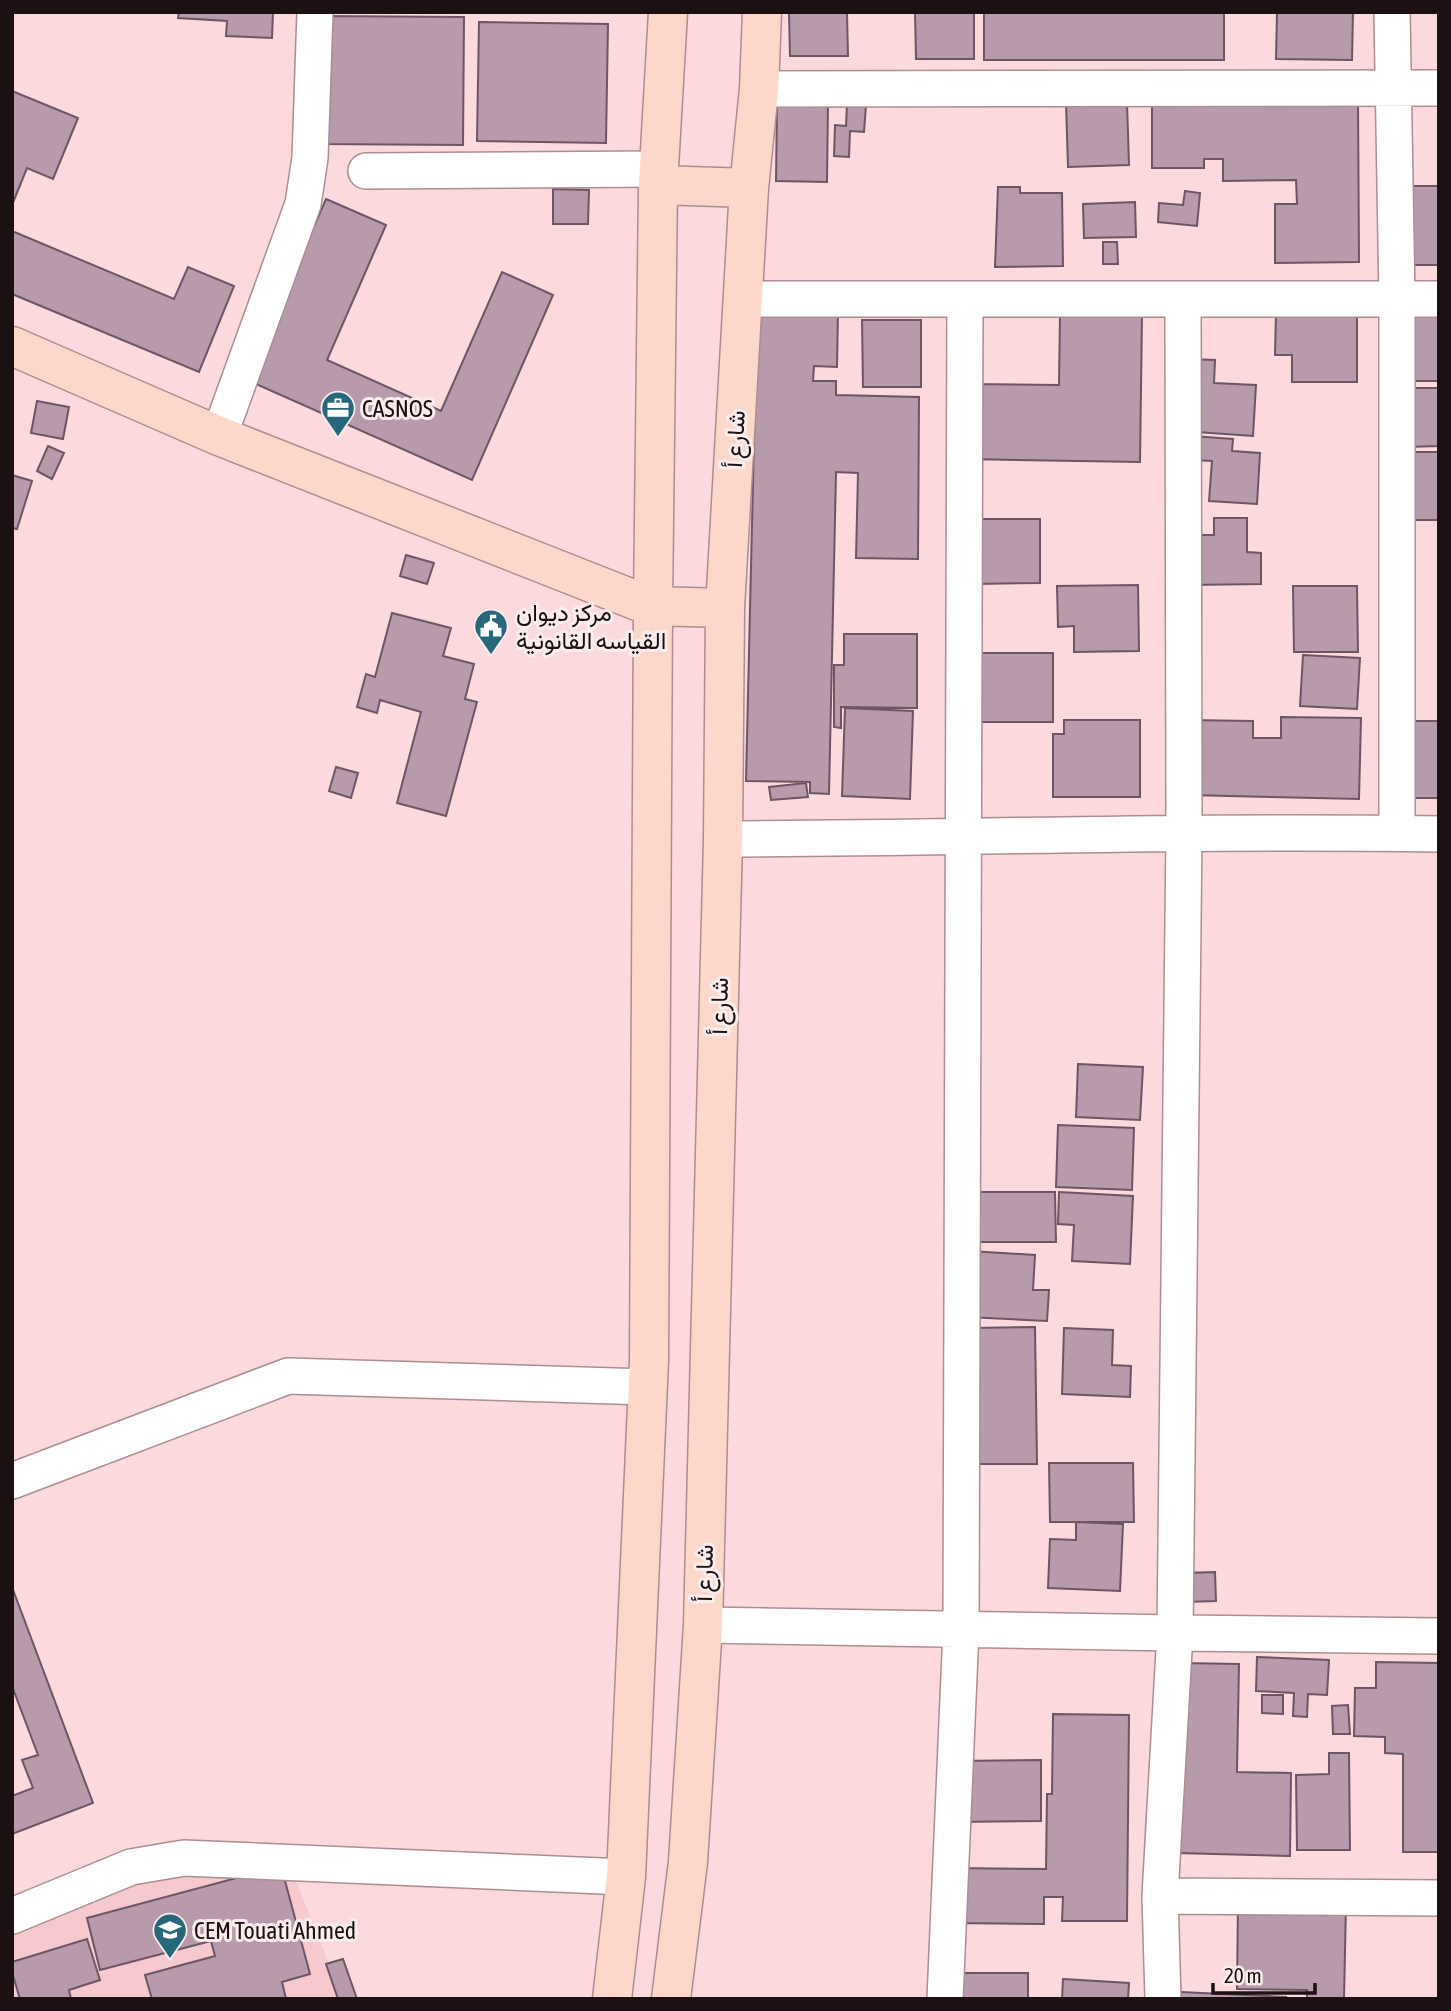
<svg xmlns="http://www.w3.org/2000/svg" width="1451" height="2011" viewBox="0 0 1451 2011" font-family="'Asap Condensed',Vazirmatn,sans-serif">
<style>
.built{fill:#f5c9ce}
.building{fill:#b79aab;stroke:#6d5564;stroke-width:2}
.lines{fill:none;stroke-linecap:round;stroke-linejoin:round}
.street-casing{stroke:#ad8d90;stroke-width:38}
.secondary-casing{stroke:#ad8d90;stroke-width:41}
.street{stroke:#fff;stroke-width:35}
.secondary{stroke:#fdd7c9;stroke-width:38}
.labels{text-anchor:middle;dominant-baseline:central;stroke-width:6;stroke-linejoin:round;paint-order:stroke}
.poi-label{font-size:24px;fill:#1c1012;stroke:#fbecee;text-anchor:start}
.street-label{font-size:24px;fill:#1c1012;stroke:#fbecee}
</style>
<rect width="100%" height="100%" fill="#fcd9dd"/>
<path class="built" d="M156,1866l136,5 51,128h-331v-79z"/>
<path class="building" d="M179,12h94l-1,26 -46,-2 1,-15 -49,-3z
M789,12h58l1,44h-58z
M915,12h59v47h-58z
M984,12h240v48h-240z
M1277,12h76l-1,48 -76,-1z
M320,16l144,1 -1,128 -143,-1z
M479,22l129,2 -2,119 -129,-2z
M12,91l66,27 -25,61 -26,-11 -15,37z
M1152,100h206l1,162 -84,1v-59h22l-1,-24 -73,1v-22h-19v9h-52z
M777,102l51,1 -1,79 -51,-1z
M1127,102l2,63 -61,2 -2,-64z
M847,104l19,1 -2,27 -14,-1 -1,26 -15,-1 1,-31 11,1z
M1404,186h35v79h-36z
M998,187h22v6h42l1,73 -68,1z
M553,189l36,1 -1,34h-35z
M1185,191l15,2 -3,33 -39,-4 1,-19 24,2z
M326,199l60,26 -59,135 114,51 61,-139 51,23 -81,185 -225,-100z
M1135,202l1,35 -52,1 -1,-34z
M12,231l162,68 14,-32 46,19 -35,86 -187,-78z
M1103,242h14l1,22h-15z
M757,311l81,2 -1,54 -23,-1 -1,15h23v14l83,2 -1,162 -62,-1 2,-85 -22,-1 -7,322 -19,-1v-11l-64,-1z
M1276,312h81v70h-65v-27h-17z
M1439,313v68h-28l-1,-67z
M1060,315l82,1 -2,146 -176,-3 1,-75 94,1z
M862,320h59v67h-58z
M1189,359l26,1 -1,23 42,2 -3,51 -56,-4z
M1406,388h33v58l-33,1z
M37,401l32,6 -6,32 -32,-6z
M1192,436l41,3 -1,12 28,2 -3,51 -48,-3 3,-40 -21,-1z
M48,446l16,7 -12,26 -15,-8z
M1404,452h35v68h-35z
M12,475l20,6 -15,48 -5,-1z
M1214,518h33v34l14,1v31l-72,1v-50h25z
M975,519h65v64l-65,1z
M406,555l28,8 -7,21 -27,-8z
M1138,585l1,66 -65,1v-26l-16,1 -1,-41z
M1293,586h64l1,66h-64z
M392,613l59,15 -8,28 31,8 -9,35 12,3 -31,114 -49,-13 24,-91 -41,-12 -3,13 -20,-6 9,-33 9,3z
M844,634h73v74l-76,-1v21l-7,-1v-62h10z
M968,653h85v69h-86z
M1303,655l57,3 -3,51 -57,-3z
M845,708l68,3 -3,88 -68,-3z
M1281,717l80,1 -2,81 -172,-4 2,-75 64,1v17h28z
M1064,720h76v77h-87v-63h11z
M1409,721h30v77h-29z
M336,767l22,6 -7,25 -22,-7z
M806,783l2,14 -37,3 -2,-13z
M1078,1064l65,3 -3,53 -64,-3z
M1058,1125l76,3 -2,62 -76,-3z
M975,1192h80l1,50h-81z
M1059,1192l74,4 -3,68 -58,-3 2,-36 -16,-1z
M970,1251l65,4 -2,35h16l-2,31 -80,-4z
M1035,1327l2,137h-61l-1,-136z
M1064,1328l49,2 -1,35 19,1 -1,31 -68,-3z
M1049,1463h84l1,59h-84z
M1076,1522l47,2 -3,67 -72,-3 2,-49 26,1z
M1215,1572l1,29 -32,1 -1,-29z
M12,1587l81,216 -81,31v-38l21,-8 -11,-28 16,-5 -26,-69z
M1257,1657l72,3 -2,35 -19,-1 -1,23 -14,-1 1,-23 -38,-2z
M1376,1662l63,1v189h-36v-98l-18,-1v-16l-31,-1 1,-48h21z
M1181,1663l58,1 -2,108 54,1 -1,83 -113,-3z
M1262,1695h21v19l-21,-1z
M1348,1705l2,29h-17l-1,-28z
M1053,1714l76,1 -2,206h-65l1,-24h-19v27l-91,-1 1,-55 92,1 1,-75h5z
M1329,1753h20l1,97h-53l-1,-75 33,-1z
M1041,1760v61l-86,1v-61z
M281,1866l29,108 -28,8 4,17h-134l-7,-24 70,-19 -4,-15 -111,29 -13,-52z
M1238,1901l108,2 -2,96h-37v-9l-70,-1z
M87,1939l13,41 -31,10 2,9h-51l-8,-27v-10z
M343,1959l14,40h-19l-12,-35z
M957,1973h71v26h-71z
M1063,1979l66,4 -1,16h-66z
M1181,1992l105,5v2h-106z"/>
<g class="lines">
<g class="street-casing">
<path id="street" d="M1392,12l5,286v535
M759,89l680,-1
M366,171l293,-2
M743,299h696
M219,436l84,-232 7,-46 5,-146
M723,839c239,-1 477,-9 716,-5
M12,1481l276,-105 360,11
M703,1625l472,8 264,3
M1160,1896l279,2
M12,1916l119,-49 53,-9 442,19
M945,1999l16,-369 4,-1331
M1163,1999l-3,-103 15,-263 9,-800 -1,-534"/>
</g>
<g class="secondary-casing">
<path id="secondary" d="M658,185l91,3
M12,346l207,90 421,166 13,4 72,2
M612,1999l14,-122 23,-516 4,-755 5,-421 10,-173
M671,1999l17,-137 15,-237 20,-786 2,-231 24,-420 10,-99 3,-77"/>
</g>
<use href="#street" class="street"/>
<use href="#secondary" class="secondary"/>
</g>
<defs>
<g id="office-pin" transform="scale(1.75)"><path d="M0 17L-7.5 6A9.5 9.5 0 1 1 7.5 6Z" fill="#27677c" stroke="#fbecee"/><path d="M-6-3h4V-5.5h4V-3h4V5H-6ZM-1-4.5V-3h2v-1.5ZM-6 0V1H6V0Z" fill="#fff"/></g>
<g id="civic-pin" transform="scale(1.75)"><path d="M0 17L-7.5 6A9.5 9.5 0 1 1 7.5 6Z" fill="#27677c" stroke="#fbecee"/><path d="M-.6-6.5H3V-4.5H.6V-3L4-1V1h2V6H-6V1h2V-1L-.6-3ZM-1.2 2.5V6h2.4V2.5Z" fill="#fff"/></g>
<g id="school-pin" transform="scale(1.75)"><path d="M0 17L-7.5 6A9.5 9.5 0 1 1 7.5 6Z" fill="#27677c" stroke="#fbecee"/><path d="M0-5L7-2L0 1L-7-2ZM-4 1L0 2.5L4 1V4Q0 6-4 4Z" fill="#fff"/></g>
</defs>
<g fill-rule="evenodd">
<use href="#office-pin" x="338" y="408"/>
<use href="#civic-pin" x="491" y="626"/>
<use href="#school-pin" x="170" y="1930"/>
</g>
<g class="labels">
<g class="poi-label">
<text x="362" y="408">CASNOS</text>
<text x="516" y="612">مركز ديوان<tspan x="516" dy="28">القياسه القانونية</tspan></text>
<text x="194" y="1930">CEM Touati Ahmed</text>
</g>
<g class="street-label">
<text transform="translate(735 439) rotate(-87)">شارع أ</text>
<text transform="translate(719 1006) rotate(-89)">شارع أ</text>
<text transform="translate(704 1573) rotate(-89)">شارع أ</text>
</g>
</g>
<rect width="1451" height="2011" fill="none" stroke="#1c1012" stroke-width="28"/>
<path d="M1213 1983v10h102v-10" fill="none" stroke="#1c1012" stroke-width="3.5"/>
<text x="1224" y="1983" font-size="21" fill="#1c1012" stroke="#fbecee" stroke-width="5" paint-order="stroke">20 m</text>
</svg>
